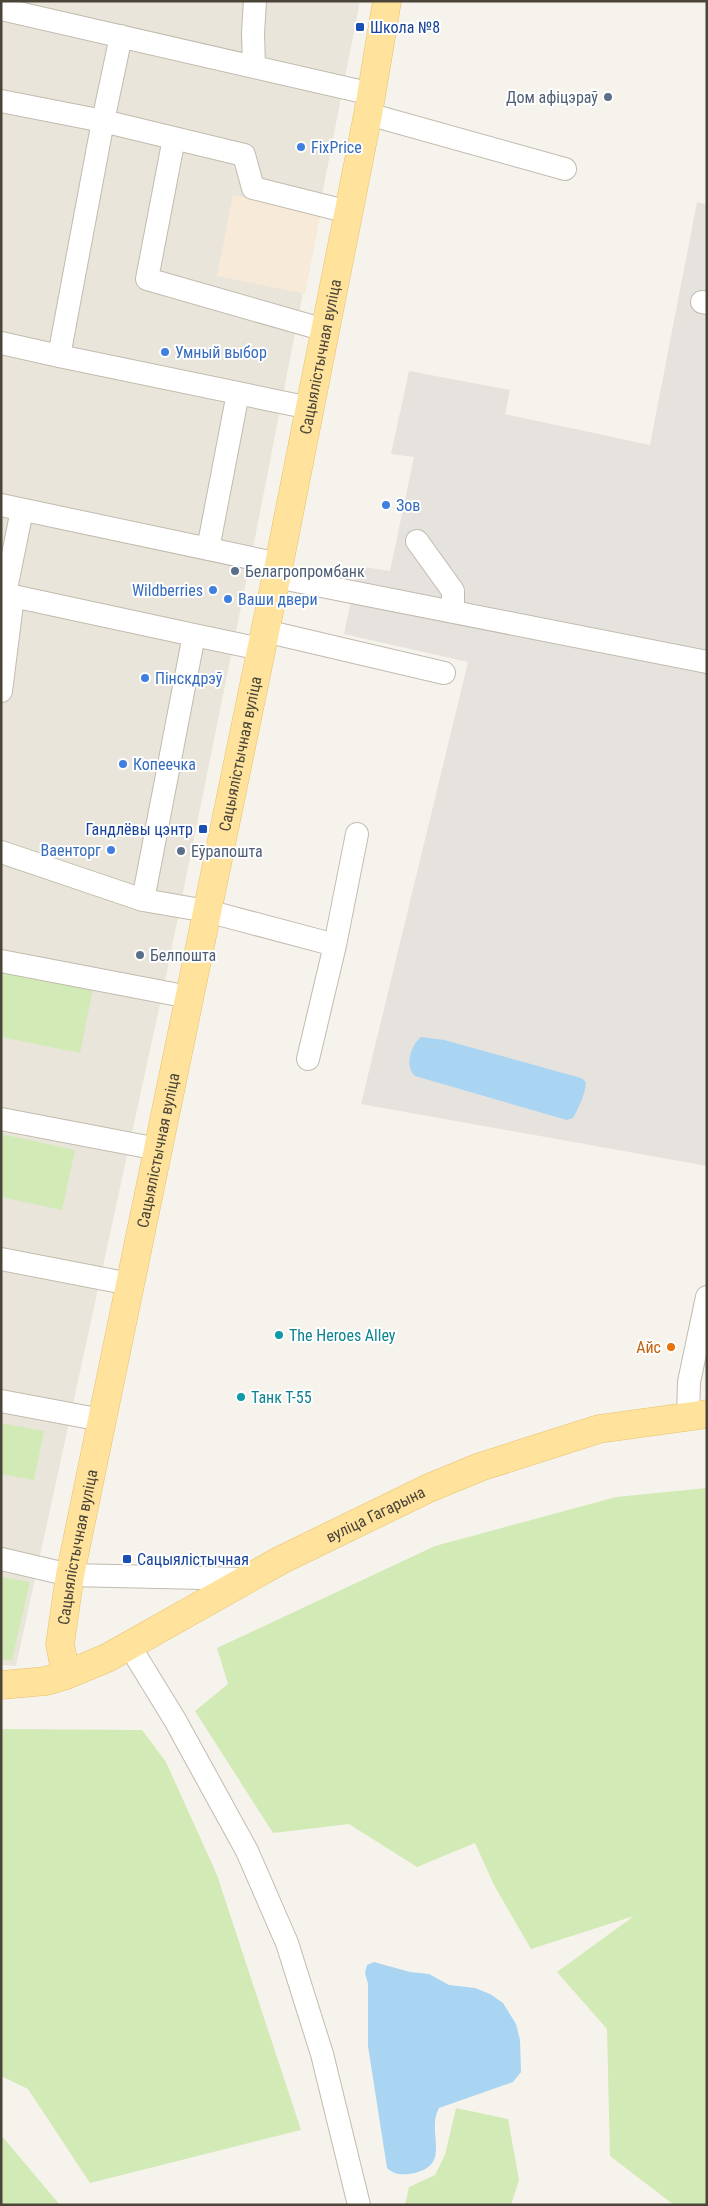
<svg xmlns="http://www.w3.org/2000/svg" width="708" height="2206" viewBox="0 0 708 2206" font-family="'Roboto Condensed',sans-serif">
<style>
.residential{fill:#eae5da}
.commercial{fill:#f7ead8}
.industrial{fill:#e6e2dd}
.green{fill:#d2eab5}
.water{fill:#a9d4f2}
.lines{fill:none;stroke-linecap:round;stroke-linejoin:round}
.minor-casing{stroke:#c2bbae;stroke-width:24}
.major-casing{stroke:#e6c16a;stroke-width:29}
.minor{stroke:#fff;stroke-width:22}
.major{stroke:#ffe39c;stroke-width:28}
.transit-dot{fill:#1a4fb4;stroke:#fff;stroke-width:2}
.service-dot{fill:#5c6f8a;stroke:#fff;stroke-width:2}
.shop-dot{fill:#3f7fe0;stroke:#fff;stroke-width:2}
.culture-dot{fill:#0f9aa8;stroke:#fff;stroke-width:2}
.food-dot{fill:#e8710a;stroke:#fff;stroke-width:2}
.labels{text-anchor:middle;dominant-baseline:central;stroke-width:4;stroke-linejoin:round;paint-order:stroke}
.transit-label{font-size:16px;fill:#164399;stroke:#fff;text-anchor:start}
.service-label{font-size:16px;fill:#4e5e75;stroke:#fff;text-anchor:start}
.shop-label{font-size:16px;fill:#366cbe;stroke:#fff;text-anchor:start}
.street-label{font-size:16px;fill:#4b4439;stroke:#fff}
.culture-label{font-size:16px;fill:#0d838f;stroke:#fff;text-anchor:start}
.food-label{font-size:16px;fill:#c56008;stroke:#fff;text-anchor:end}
</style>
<rect width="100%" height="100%" fill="#f6f3ec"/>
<path class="residential" d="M1,1h359l-106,542 -89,438 -149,685 -15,-1z"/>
<path class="commercial" d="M233,195l88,17 -16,82 -88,-18z"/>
<path class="industrial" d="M697,202l10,3v961l-346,-62 107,-442 -124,-28 14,-68 32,5 24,-114 -23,-3 18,-83 101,19 -5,24 145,31z"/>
<path class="green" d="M1,955l95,19 -16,79 -79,-16z
M1,1134l74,16 -13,60 -61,-13z
M1,1423l43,8 -10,49 -33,-6z
M707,1488v717h-33l-64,-49 -3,-127 -50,-57 77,-56 -103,33 -37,-64 -19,-42 -58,24 -68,-43 -76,9 -78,-122 33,-27 -11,-36 218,-102 181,-49z
M1,1577l29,5 -18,78 -11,-1z
M1,1729l141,1 24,32 51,113 84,255 -211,53 -62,-94 -27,-13z
M456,2108l52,11 11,61 -8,25h-106l4,-18 26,-12 10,-20z
M1,2135l59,70h-59z"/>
<path class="water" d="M421,1037l23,3 137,38 5,4c-1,13 -7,25 -13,36l-6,2 -152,-44c-11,-10 -4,-31 6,-39z
M374,1962l36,10 19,2 20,11 26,3 15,6 13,9 13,21 4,16 1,32 -8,10 -74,26c-14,25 16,59 -30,66 -9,1 -16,0 -22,-6l-19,-122v-62l-3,-11 2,-8z"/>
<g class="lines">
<g class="minor-casing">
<path id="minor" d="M1,9l371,85
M121,36l-18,85 -44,235 251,52
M254,66l-1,-33 2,-32
M1,101l102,20 141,34 9,33 96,24
M368,114l197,55
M174,138l-27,141 178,51
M702,302l5,1
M1,343l58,13
M1,505l278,59
M22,510l-16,79 7,7 181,39 -51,265 64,11 128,34 -27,114
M417,541l36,50v21
M208,549l30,-156
M276,577l431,85
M265,631l179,42
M194,635l67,14
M1,691l12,-95
M1,852l142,48
M335,945l22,-111
M1,961l188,36
M1,1119l157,30
M1,1259l129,25
M1,1401l101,19
M688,1416l1,-34 18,-85
M1,1559l69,16 177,4
M129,1645l46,75 72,131 40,92 35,111 37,151"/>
</g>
<g class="major-casing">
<g id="major">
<path id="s1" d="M66,1675l-6,-31 10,-69 209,-1011 89,-450 19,-113"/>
<path id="s2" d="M1,1685l45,-4 20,-6 41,-17 174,-98 148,-72 51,-21 119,-38 108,-15"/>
</g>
</g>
<use href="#minor" class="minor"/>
<use href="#major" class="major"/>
</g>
<g class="transit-dot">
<rect x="355" y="22" width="10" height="10" rx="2.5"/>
<rect x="198" y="824" width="10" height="10" rx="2.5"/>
<rect x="122" y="1554" width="10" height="10" rx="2.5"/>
</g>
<g class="service-dot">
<circle cx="608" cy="97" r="5"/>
<circle cx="235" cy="571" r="5"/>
<circle cx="181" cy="851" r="5"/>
<circle cx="140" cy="955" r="5"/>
</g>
<g class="shop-dot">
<circle cx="301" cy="147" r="5"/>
<circle cx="165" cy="352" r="5"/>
<circle cx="386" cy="505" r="5"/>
<circle cx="213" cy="590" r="5"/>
<circle cx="228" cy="599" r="5"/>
<circle cx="145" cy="678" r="5"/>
<circle cx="123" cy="764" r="5"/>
<circle cx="111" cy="850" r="5"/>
</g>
<g class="culture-dot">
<circle cx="279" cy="1335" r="5"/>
<circle cx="241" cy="1397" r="5"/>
</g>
<circle class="food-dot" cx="671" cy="1347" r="5"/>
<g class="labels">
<g class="transit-label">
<text x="370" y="27">Школа №8</text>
<text x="193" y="829" text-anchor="end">Гандлёвы цэнтр</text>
<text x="137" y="1559">Сацыялістычная</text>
</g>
<g class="service-label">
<text x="598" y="97" text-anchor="end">Дом афіцэраў</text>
<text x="245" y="571">Белагропромбанк</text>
<text x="191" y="851">Еўрапошта</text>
<text x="150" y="955">Белпошта</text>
</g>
<g class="shop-label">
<text x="311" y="147">FixPrice</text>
<text x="175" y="352">Умный выбор</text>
<text x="396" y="505">Зов</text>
<text x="203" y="590" text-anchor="end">Wildberries</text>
<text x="238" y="599">Ваши двери</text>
<text x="155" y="678">Пінскдрэў</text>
<text x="133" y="764">Копеечка</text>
<text x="101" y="850" text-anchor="end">Ваенторг</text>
</g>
<g class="street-label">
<text stroke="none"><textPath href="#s1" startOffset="1345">Сацыялістычная вуліца</textPath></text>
<text stroke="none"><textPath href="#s1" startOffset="940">Сацыялістычная вуліца</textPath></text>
<text stroke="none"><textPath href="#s1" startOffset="535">Сацыялістычная вуліца</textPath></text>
<text stroke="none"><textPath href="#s2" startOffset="415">вуліца Гагарына</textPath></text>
<text stroke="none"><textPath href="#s1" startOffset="130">Сацыялістычная вуліца</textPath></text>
</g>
<g class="culture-label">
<text x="289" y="1335">The Heroes Alley</text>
<text x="251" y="1397">Танк Т-55</text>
</g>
<g class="food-label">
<text x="661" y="1347">Айс</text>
</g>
</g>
<rect width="708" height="2206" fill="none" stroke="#4b4439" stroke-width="5"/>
</svg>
